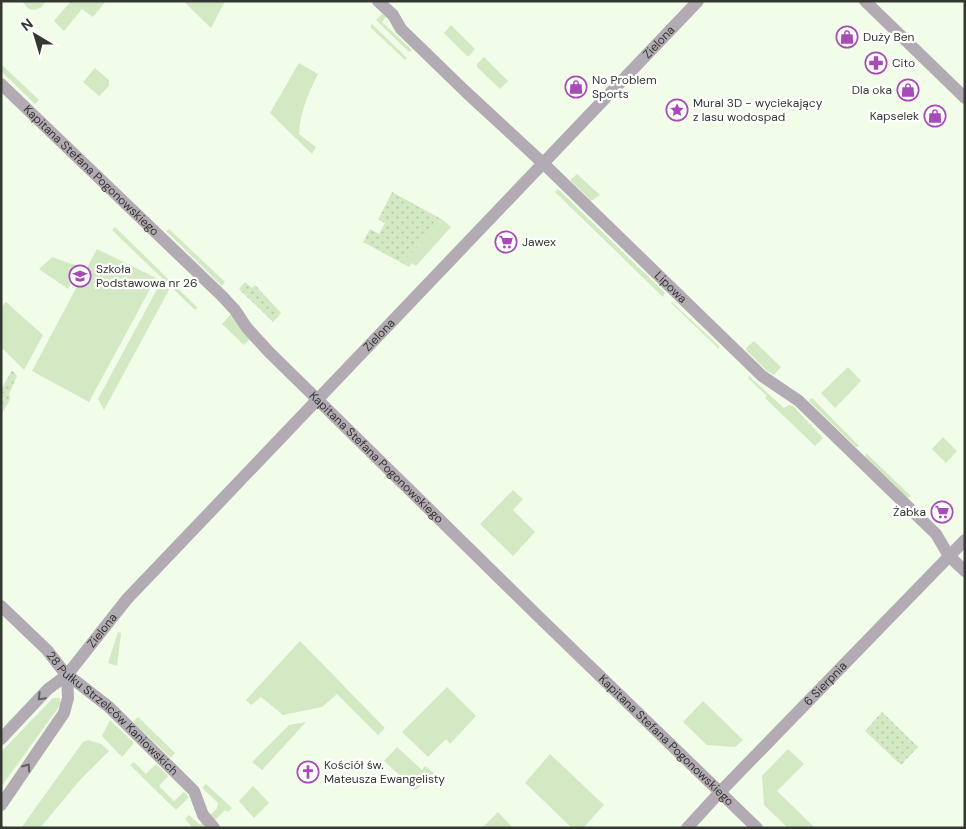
<svg xmlns="http://www.w3.org/2000/svg" width="966" height="829" viewBox="0 0 966 829" font-family="'DM Sans',sans-serif">
<style>
.grass{fill:#d2e9c3}
.park{fill:url(#park-dots)}
.lines{fill:none;stroke-linecap:round;stroke-linejoin:round}
.minor{stroke:#b2abb3;stroke-width:12}
.oneway{stroke:#60605e}
.labels{text-anchor:middle;dominant-baseline:central;stroke-width:4.5;stroke-linejoin:round;paint-order:stroke}
.poi-label{font-size:12px;fill:#343831;stroke:#fff;text-anchor:start}
.street-label{font-size:12px;fill:#343831;stroke:#fff}
</style>
<defs>
<pattern id="park-dots" width="8" height="8" patternUnits="userSpaceOnUse" patternTransform="scale(1.25)"><rect width="8" height="8" fill="#d2e9c3"/><path d="M2 2h.1M6 6h.1" fill="none" stroke="#b5c9a8" stroke-width="1.8" stroke-linecap="round"/></pattern>
</defs>
<rect width="100%" height="100%" fill="#f1fde9"/>
<path class="grass" d="M22,1h23l-3,6c-10,5 -14,3 -20,-6z
M71,1h35l-13,16 -11,-8 -18,22 -10,-10z
M183,1h42l-14,27z
M382,14l4,3 -4,5 30,28 -3,2 -33,-32z
M372,24l35,34 -2,2 -35,-33z
M451,25l24,24 -6,7h-2l-23,-23z
M484,57l24,24 -8,8 -23,-22v-3z
M299,63l19,11c-10,20 -18,38 -19,60l17,13 -4,7 -42,-41z
M1,64l38,36 -4,4 -34,-33z
M95,68l14,12v6l-10,10 -16,-14z
M577,174l23,21 -9,6 -21,-21z
M558,189l107,104 -2,4 -108,-105z
M443,220l8,7 -35,39 -4,-3 -3,4 -7,-4z
M115,227l83,81 -3,2 -83,-80z
M169,229l56,53 -3,4 -56,-55z
M97,249l59,29 -67,124 -57,-31z
M52,257l28,10 -12,22 -29,-20z
M162,280l8,8 -66,122 -6,-11z
M6,302l37,33 -19,35 -23,-23v-40z
M672,302l47,44v3l-48,-46z
M231,314l19,25 -6,6 -22,-21z
M754,341l27,26 -7,8 -7,-4 -20,-20 -1,-3z
M848,367l13,14 -26,27 -14,-15z
M749,376l35,32 5,-3 4,1 30,32 -8,8 -50,-48 2,-2 -19,-18z
M812,398l47,48 -1,1h-2l-46,-45 -1,-2z
M943,437l14,14 -11,12 -14,-14z
M866,453l45,43 -4,2 -42,-41z
M513,490l10,9 -10,11 22,22 -22,24 -33,-32z
M118,632l3,1 -4,33 -9,-3z
M300,641l85,87 -7,7 -41,-41 -15,13 -39,8 -22,-18 -10,8 -5,-5z
M447,687l29,29 -26,28 -4,-5 -18,18 -26,-25z
M53,698h7l1,6 -60,83v-35z
M703,701l40,39 -8,7 -28,-2 -24,-23z
M138,717l37,36 -4,5 -38,-36z
M110,720l24,23 -12,14 -20,-21z
M306,722l-44,48 -10,-8 37,-37z
M88,740l13,4 8,7 -29,29 -40,48h-19l62,-86z
M397,747l25,23 3,-4 9,7 -18,17 -32,-29z
M788,749l16,15 -27,27 38,37h-27l-24,-23 -2,-29z
M550,754l54,51 -21,23h-11l-47,-45z
M134,762l12,12 10,-10 12,12 -9,10 15,15 10,-9 5,5 -13,13 -46,-45z
M206,784l26,24 -4,4 -3,-2 -10,10 -5,-5 7,-7 1,-5 -16,-15z
M253,786l16,17 -15,15 -15,-17z
M498,812l15,16h-31z
M189,815l11,10 2,-2 5,5h-14l-8,-9z"/>
<path class="park" d="M392,192l51,28 -41,43 -39,-21 7,-13 9,5 6,-11 -7,-3z
M245,282l7,6 3,-3 26,28 -8,9 -34,-33z
M12,370l5,6 -8,18 1,6 -9,15v-25z
M882,712l36,35 -17,18 -36,-34z"/>
<g class="lines">
<g class="minor">
<path id="s1" d="M378,1l15,14 8,14 65,63 80,74 216,210 37,25 137,133 13,22 16,15"/>
<path d="M865,1l100,97"/>
<path id="s2" d="M1,84l221,212 13,14 12,18 22,24 271,266 217,210"/>
<path id="s3" d="M1,606l46,44 17,22 45,35 85,84 9,24 11,13"/>
<path id="s4" d="M1,739l47,-50 19,-14 60,-76 571,-598"/>
<path d="M1,805l63,-92 4,-15 -1,-23"/>
<path id="s5" d="M687,828l33,-36 245,-252"/>
</g>
</g>
<defs><path id="oneway-chevron" d="M-2-3.5L2.5 0L-2 3.5" fill="none" stroke-width="1.6" stroke-linecap="round" stroke-linejoin="round" transform="scale(1.25)"/></defs>
<g class="oneway">
<use href="#oneway-chevron" transform="translate(41 697) rotate(134)"/>
<use href="#oneway-chevron" transform="translate(27 767) rotate(-55)"/>
</g>
<defs>
<g id="shop-ring" transform="scale(1.125)"><circle r="9.5" fill="#fff" stroke="#a74cb7" stroke-width="1.5"/><path d="M-5-2.5h2.3a2.7 3.5 0 0 1 5.4 0H5L5.5 6h-11ZM-1.5-2.5h3a1.5 2.3 0 0 0-3 0Z" fill="#a74cb7"/></g>
<g id="pharmacy-ring" transform="scale(1.125)"><circle r="9.5" fill="#fff" stroke="#a74cb7" stroke-width="1.5"/><path d="M-2-6h4v4h4v4h-4v4h-4v-4h-4v-4h4Z" fill="#a74cb7"/></g>
<g id="sight-ring" transform="scale(1.125)"><circle r="9.5" fill="#fff" stroke="#a74cb7" stroke-width="1.5"/><path d="M0-6L1.8-2.2L6-1.7L2.9 1.2L3.7 5.4L0 3.3L-3.7 5.4L-2.9 1.2L-6-1.7L-1.8-2.2Z" fill="#a74cb7"/></g>
<g id="supermarket-ring" transform="scale(1.125)"><circle r="9.5" fill="#fff" stroke="#a74cb7" stroke-width="1.5"/><path d="M-6-5.5h2.5l.6 2H6L4.5 2H-2.5L-4.4-4H-6ZM-1.5 3.2a1.3 1.3 0 1 0 .1 0ZM3 3.2a1.3 1.3 0 1 0 .1 0Z" fill="#a74cb7"/></g>
<g id="school-ring" transform="scale(1.125)"><circle r="9.5" fill="#fff" stroke="#a74cb7" stroke-width="1.5"/><path d="M0-5L7-2L0 1L-7-2ZM-4 1L0 2.5L4 1V4Q0 6-4 4Z" fill="#a74cb7"/></g>
<g id="church-ring" transform="scale(1.125)"><circle r="9.5" fill="#fff" stroke="#a74cb7" stroke-width="1.5"/><path d="M-1.2-6h2.4v3.5h3.3v2.4h-3.3V6h-2.4V-.1h-3.3v-2.4h3.3Z" fill="#a74cb7"/></g>
</defs>
<g fill-rule="evenodd">
<use href="#shop-ring" x="847" y="37"/>
<use href="#pharmacy-ring" x="876" y="63"/>
<use href="#shop-ring" x="576" y="87"/>
<use href="#shop-ring" x="908" y="90"/>
<use href="#sight-ring" x="677" y="110"/>
<use href="#shop-ring" x="935" y="116"/>
<use href="#supermarket-ring" x="506" y="242"/>
<use href="#school-ring" x="80" y="276"/>
<use href="#supermarket-ring" x="942" y="512"/>
<use href="#church-ring" x="308" y="772"/>
</g>
<g class="labels">
<g class="poi-label">
<text x="863" y="37">Duży Ben</text>
<text x="892" y="63">Cito</text>
<text x="592" y="80">No Problem<tspan x="592" dy="14">Sports</tspan></text>
<text x="892" y="90" text-anchor="end">Dla oka</text>
<text x="693" y="103">Mural 3D - wyciekający<tspan x="693" dy="14">z lasu wodospad</tspan></text>
<text x="919" y="116" text-anchor="end">Kapselek</text>
<text x="522" y="242">Jawex</text>
<text x="96" y="269">Szkoła<tspan x="96" dy="14">Podstawowa nr 26</tspan></text>
<text x="926" y="512" text-anchor="end">Żabka</text>
<text x="324" y="765">Kościół św.<tspan x="324" dy="14">Mateusza Ewangelisty</tspan></text>
</g>
<g class="street-label">
<text stroke="none"><textPath href="#s4" startOffset="959">Zielona</textPath></text>
<text stroke="none"><textPath href="#s2" startOffset="125">Kapitana Stefana Pogonowskiego</textPath></text>
<text stroke="none"><textPath href="#s1" startOffset="410">Lipowa</textPath></text>
<text stroke="none"><textPath href="#s4" startOffset="554">Zielona</textPath></text>
<text stroke="none"><textPath href="#s2" startOffset="530">Kapitana Stefana Pogonowskiego</textPath></text>
<text stroke="none"><textPath href="#s4" startOffset="149">Zielona</textPath></text>
<text stroke="none"><textPath href="#s5" startOffset="200">6 Sierpnia</textPath></text>
<text stroke="none"><textPath href="#s3" startOffset="155">28 Pułku Strzelców Kaniowskich</textPath></text>
<text stroke="none"><textPath href="#s2" startOffset="935">Kapitana Stefana Pogonowskiego</textPath></text>
</g>
</g>
<rect width="966" height="829" fill="none" stroke="#343831" stroke-width="5"/>
<g transform="translate(35 35) rotate(322)" stroke="#ffffff" stroke-width="4" paint-order="stroke">
<path d="M0-4L9 19L0 12L-9 19Z" fill="#343831"/>
<text y="-8" font-size="14" font-weight="bold" text-anchor="middle" fill="#343831">N</text>
</g>
</svg>
